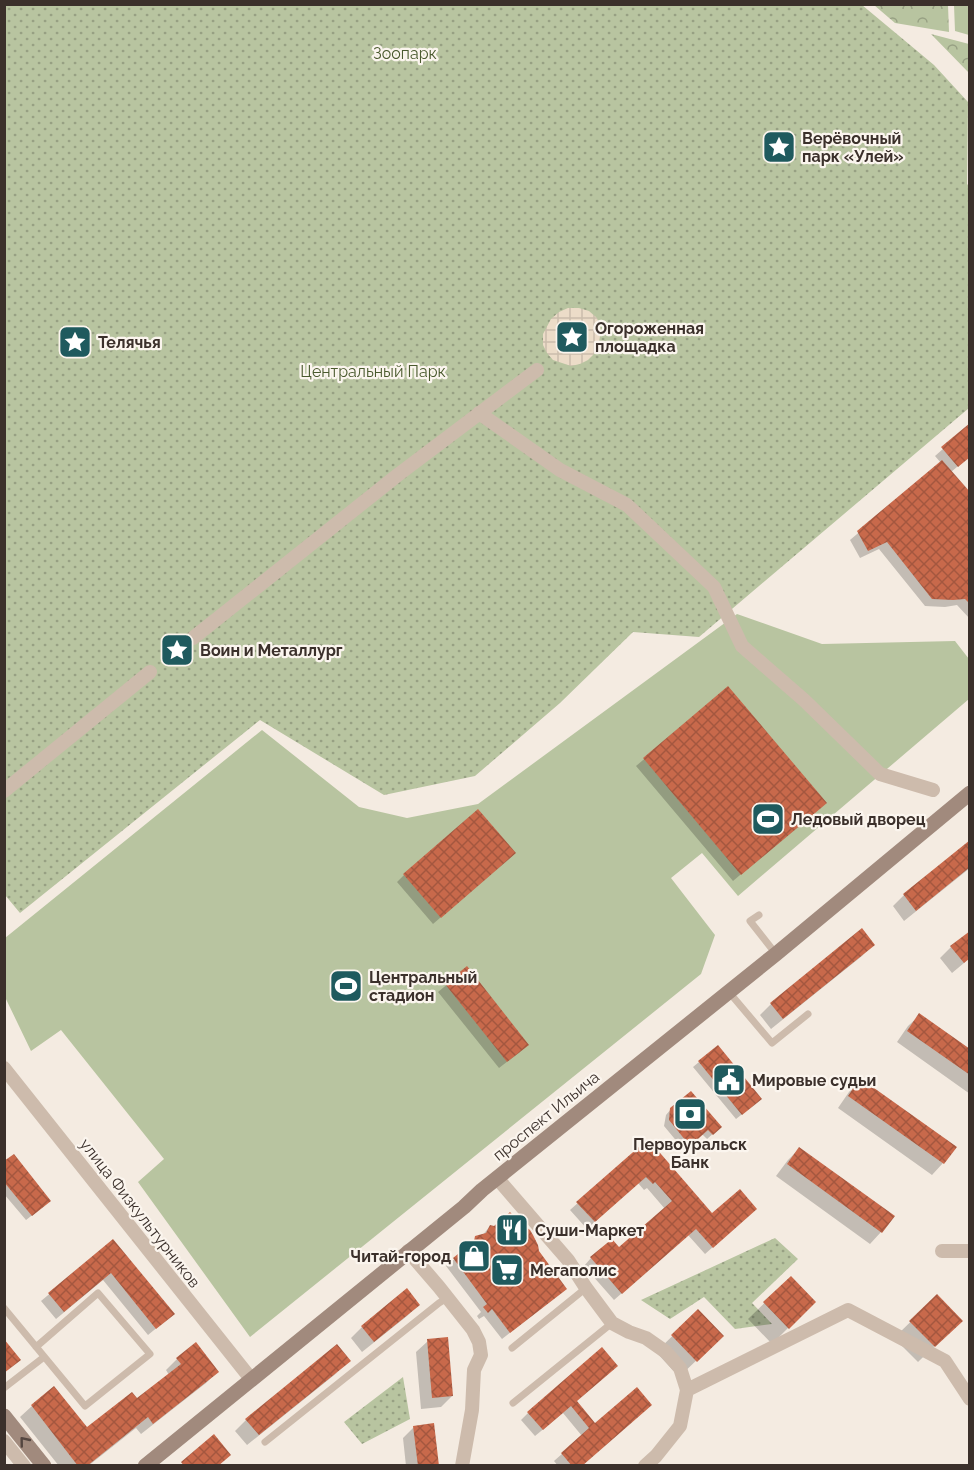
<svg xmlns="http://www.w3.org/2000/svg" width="974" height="1470" viewBox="0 0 974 1470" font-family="Raleway,sans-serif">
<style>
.green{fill:#b8c4a0}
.forest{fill:url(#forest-crowns)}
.park{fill:url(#park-dots)}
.plaza{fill:url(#plaza-grid)}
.shadow{fill:#0003}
.building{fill:url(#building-cross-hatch)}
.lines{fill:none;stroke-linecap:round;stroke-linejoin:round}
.lane{stroke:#cdbbac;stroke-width:7}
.street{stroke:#cdbbac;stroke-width:14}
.secondary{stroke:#a18a7d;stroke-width:15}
.oneway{stroke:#544640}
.labels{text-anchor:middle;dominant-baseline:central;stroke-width:4.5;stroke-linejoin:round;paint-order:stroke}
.park-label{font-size:16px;fill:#4a5a2e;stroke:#fbf5ee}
.poi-label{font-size:16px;font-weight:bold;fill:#3b302b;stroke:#fbf5ee;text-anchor:start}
.street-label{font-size:16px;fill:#3b302b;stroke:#fbf5ee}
</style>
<defs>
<pattern id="forest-crowns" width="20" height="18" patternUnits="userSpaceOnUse" patternTransform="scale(1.5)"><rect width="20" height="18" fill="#b8c4a0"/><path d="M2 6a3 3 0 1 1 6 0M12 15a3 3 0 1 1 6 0" fill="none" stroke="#97a083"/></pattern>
<pattern id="park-dots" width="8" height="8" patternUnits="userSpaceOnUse" patternTransform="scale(1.5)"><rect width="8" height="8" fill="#b8c4a0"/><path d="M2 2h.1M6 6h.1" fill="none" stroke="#97a083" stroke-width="1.8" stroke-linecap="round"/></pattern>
<pattern id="plaza-grid" width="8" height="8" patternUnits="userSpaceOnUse" patternTransform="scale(1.5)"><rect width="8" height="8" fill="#ecdcc8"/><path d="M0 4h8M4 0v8" fill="none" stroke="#cbbdac"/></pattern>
<pattern id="building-cross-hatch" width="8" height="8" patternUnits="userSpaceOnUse" patternTransform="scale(1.5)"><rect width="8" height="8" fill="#c8694b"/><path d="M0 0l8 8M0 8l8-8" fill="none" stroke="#a4573f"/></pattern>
</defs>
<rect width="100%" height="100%" fill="#f4ebe1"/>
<path class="green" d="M954,5h15v30l-14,-4z
M737,614l85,30 133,-3 14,18v40l-231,197 -36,-43 -31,25 44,57 -14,39 -451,363 -112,-155 26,-23 -103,-129 -30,21 -26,-54v-59l257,-208 97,77 48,11 71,-14z"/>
<path class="forest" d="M874,5h74l1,27 -54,-9z
M931,34l38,10v29z"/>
<path class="park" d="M5,5h857l72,60 34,37 -1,82 3,3 -1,221 -270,229 -66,-5 -73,71 -85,73 -91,19 -124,-75 -240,193 -15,-18z
M775,1238l23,21 -46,44 20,21 -37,5 -31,-32 -34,22 -29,-19z
M403,1377l7,42 -48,25 -18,-22z"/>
<path class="plaza" d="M568,308h11l10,3 8,7 4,12 -3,18 -5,7 -5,5 -8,4 -9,2 -18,-6 -6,-7 -4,-8v-11l8,-15 8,-7z"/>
<path class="shadow" d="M970,425v31l-19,16 19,22v125l-13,-14 -12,2 -20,-1 -46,-57 -19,9 -10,-18 91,-77 -6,-7z
M728,688l89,122 -84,71 -97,-115z
M970,842v26l-66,53 -11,-15 11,-11z
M507,860l-74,64 -36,-42 7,-7z
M861,930l12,14 -11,12 -91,73 -11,-14 11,-11z
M951,947l19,11 -18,15 -12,-15z
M467,968l53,84 -21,16 -61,-76z
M920,1015l50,36v43l-73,-52 11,-16z
M717,1047l38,57 -19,15 -43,-52z
M860,1080l94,67 -11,16 -11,12 -94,-67 11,-16z
M671,1109l44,23 -8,7 -5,-5 -18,16 -20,-24 2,-11z
M647,1141l65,74 36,1 -43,38 -17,-19 -74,65 -30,-34 7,-8 28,-9 46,-40 -18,-21 -3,2 -6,-7 -51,46 -17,-19z
M799,1149l82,83 -11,12 -94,-68 12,-16z
M4,1163l40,43 -18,14 -22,-26z
M490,1226l47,25 20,45 -55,43 -18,-23 -5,3 -2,-3 4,-4 -35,-46 22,-18v-2l8,-8 6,-2z
M113,1241l52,80 -17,14 -45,-55 -47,39 -15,-18z
M790,1278l24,24 -42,42 -24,-25z
M937,1296l23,25 -42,41 -24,-24z
M418,1305l-11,11 -45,36 -11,-14 11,-11z
M698,1311l24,25 -43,41 -23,-25z
M428,1341l24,55 -11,11 -20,2 -5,-57z
M177,1359l40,13 -11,11 -65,51 -5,-6 -48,38h-29l-39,-49 12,-11 22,-18 33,41 50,-29 32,-25 -3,-5z
M338,1372l-91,73 -12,-14 11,-11z
M575,1402l20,23 -14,41h-23l-4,-5 28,-25 -19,-23 -28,23 -14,-16 7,-7z
M414,1427l24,39h-32l-3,-28z"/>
<path class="building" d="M970,423v34l-12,10 -17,-20z
M942,460l28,32v112l-5,-5 -12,1 -21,-1 -45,-57 -19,9 -11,-20z
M728,686l99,117 -86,72 -98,-117z
M478,809l38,44 -75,65 -38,-44z
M970,840v27l-54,44 -13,-17z
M862,928l13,17 -92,74 -13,-16z
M970,931v27l-6,5 -14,-17z
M467,966l62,79 -22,17 -62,-78z
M919,1013l51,36v26l-63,-44z
M718,1045l44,54 -20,16 -44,-54z
M860,1078l97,69 -13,17 -96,-68z
M691,1091l31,36 -9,8 -5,-5 -18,16 -21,-26 1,-12z
M648,1139l64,74 28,-24 17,20 -44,39 -17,-19 -74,65 -32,-37 22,-18 7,8 53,-46 -17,-19 -2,2 -7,-7 -51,45 -19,-20z
M799,1147l96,69 -13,17 -95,-69z
M14,1154l37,47 -19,15 -28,-34v-21z
M510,1212l9,10 11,8 3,5 5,10 1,6 28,38 -57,44 -18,-24 -4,4 -5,-6 4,-3 -34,-46 21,-17 1,-5 11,-3 4,-8 4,1z
M113,1239l62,75 -19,15 -45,-56 -47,39 -16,-19z
M791,1276l25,26 -27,27 -26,-27z
M407,1288l13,17 -46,37 -13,-16z
M937,1294l26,27 -28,26 -26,-26z
M698,1309l26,27 -27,26 -26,-27z
M448,1337l5,59 -21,2 -5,-59z
M4,1339l17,21 -17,13z
M196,1342l23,30 -66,52 -5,-7 -61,49h-9l-47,-61 23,-19 33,41 45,-35 5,6 44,-34 -5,-6z
M337,1344l14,17 -92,74 -14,-16z
M602,1347l16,19 -41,35 18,22 42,-36 15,18 -70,61h-10l-11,-13 28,-25 -18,-22 -28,24 -16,-18z
M434,1423l5,43h-21l-5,-40z
M214,1434l17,21 -13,11h-34l-3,-4z"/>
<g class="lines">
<path class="lane" d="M759,915l-9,6 26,33
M728,991l44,52 36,-29
M4,1308l81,98 65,-52 -52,-61 -62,54
M512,1348l74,-60
M4,1388l40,-31
M513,1403l99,-80
M265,1442l174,-139 8,-5"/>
<path class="street" d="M479,413l81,57 67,35 87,82 28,59 62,54 76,74 53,16
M193,638l206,-164 138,-104
M4,791l146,-119
M4,1068l247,311
M497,1178l71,82 18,28 26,35 17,9 17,6 20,14 14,16 7,22 -7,36 -24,30 -11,10
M408,1251l31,36 34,43 6,12 2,13 -7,15 -2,40 -10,56
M942,1251h28
M687,1390l161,-80 97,51 25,38
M4,1441l20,25"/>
<path class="secondary" d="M4,1416l40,50
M145,1466l319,-259 18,-17 294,-236 194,-161"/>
</g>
<defs><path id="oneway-chevron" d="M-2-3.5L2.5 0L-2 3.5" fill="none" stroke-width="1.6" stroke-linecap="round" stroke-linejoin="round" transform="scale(1.5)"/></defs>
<use class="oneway" href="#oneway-chevron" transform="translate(24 1441) rotate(-129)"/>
<defs>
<g id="sight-square" transform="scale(1.725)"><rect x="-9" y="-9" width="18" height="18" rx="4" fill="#1f5a5e" stroke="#fbf5ee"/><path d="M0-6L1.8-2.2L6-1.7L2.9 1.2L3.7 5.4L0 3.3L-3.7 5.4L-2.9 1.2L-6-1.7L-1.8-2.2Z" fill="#fff"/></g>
<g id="stadium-square" transform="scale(1.725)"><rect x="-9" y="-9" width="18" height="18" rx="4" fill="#1f5a5e" stroke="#fbf5ee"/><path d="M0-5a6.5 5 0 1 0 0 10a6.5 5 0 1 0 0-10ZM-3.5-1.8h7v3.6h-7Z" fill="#fff"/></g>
<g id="civic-square" transform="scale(1.725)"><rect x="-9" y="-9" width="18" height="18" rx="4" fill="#1f5a5e" stroke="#fbf5ee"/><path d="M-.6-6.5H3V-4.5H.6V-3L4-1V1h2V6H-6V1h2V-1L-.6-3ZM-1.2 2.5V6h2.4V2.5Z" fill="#fff"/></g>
<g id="bank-square" transform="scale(1.725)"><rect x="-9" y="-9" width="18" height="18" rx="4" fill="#1f5a5e" stroke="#fbf5ee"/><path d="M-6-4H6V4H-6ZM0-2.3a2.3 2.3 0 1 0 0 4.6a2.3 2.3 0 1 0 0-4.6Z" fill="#fff"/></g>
<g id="restaurant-square" transform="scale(1.725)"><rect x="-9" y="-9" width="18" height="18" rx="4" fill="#1f5a5e" stroke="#fbf5ee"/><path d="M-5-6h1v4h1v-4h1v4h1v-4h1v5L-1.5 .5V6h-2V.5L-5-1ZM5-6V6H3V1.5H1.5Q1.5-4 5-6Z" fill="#fff"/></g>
<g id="shop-square" transform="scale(1.725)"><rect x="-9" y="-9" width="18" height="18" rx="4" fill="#1f5a5e" stroke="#fbf5ee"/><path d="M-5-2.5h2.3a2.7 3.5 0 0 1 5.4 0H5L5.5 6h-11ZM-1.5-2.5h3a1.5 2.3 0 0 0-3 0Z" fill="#fff"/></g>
<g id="supermarket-square" transform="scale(1.725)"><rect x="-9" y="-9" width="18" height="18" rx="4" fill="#1f5a5e" stroke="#fbf5ee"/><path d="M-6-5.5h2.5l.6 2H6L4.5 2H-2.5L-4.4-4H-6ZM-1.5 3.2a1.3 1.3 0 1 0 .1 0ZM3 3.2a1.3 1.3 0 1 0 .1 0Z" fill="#fff"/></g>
</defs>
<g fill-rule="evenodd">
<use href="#sight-square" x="779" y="147"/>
<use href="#sight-square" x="572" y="337"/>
<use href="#sight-square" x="75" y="342"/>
<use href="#sight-square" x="177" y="650"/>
<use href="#stadium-square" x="768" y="819"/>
<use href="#stadium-square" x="346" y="986"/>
<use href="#civic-square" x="729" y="1080"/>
<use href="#bank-square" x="690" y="1114"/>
<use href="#restaurant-square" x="512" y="1230"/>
<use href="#shop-square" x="474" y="1256"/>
<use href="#supermarket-square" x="507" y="1270"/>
</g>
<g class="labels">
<g class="park-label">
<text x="405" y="53">Зоопарк</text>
<text x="373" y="371">Центральный Парк</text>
</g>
<g class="poi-label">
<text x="802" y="138">Верёвочный<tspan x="802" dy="18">парк «Улей»</tspan></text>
<text x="595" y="328">Огороженная<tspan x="595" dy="18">площадка</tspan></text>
<text x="98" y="342">Телячья</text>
<text x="200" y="650">Воин и Металлург</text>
<text x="791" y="819">Ледовый дворец</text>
<text x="369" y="977">Центральный<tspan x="369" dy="18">стадион</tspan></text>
<text x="752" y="1080">Мировые судьи</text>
<text x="690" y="1144" text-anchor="middle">Первоуральск<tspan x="690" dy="18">Банк</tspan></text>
<text x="535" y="1230">Суши-Маркет</text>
<text x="451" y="1256" text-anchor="end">Читай-город</text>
<text x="530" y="1270">Мегаполис</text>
</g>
<g class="street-label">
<text transform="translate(546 1116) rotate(-39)">проспект Ильича</text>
<text transform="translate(140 1213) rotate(52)">улица Физкультурников</text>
</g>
</g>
<rect width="974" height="1470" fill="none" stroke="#3b302b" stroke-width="12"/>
</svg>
